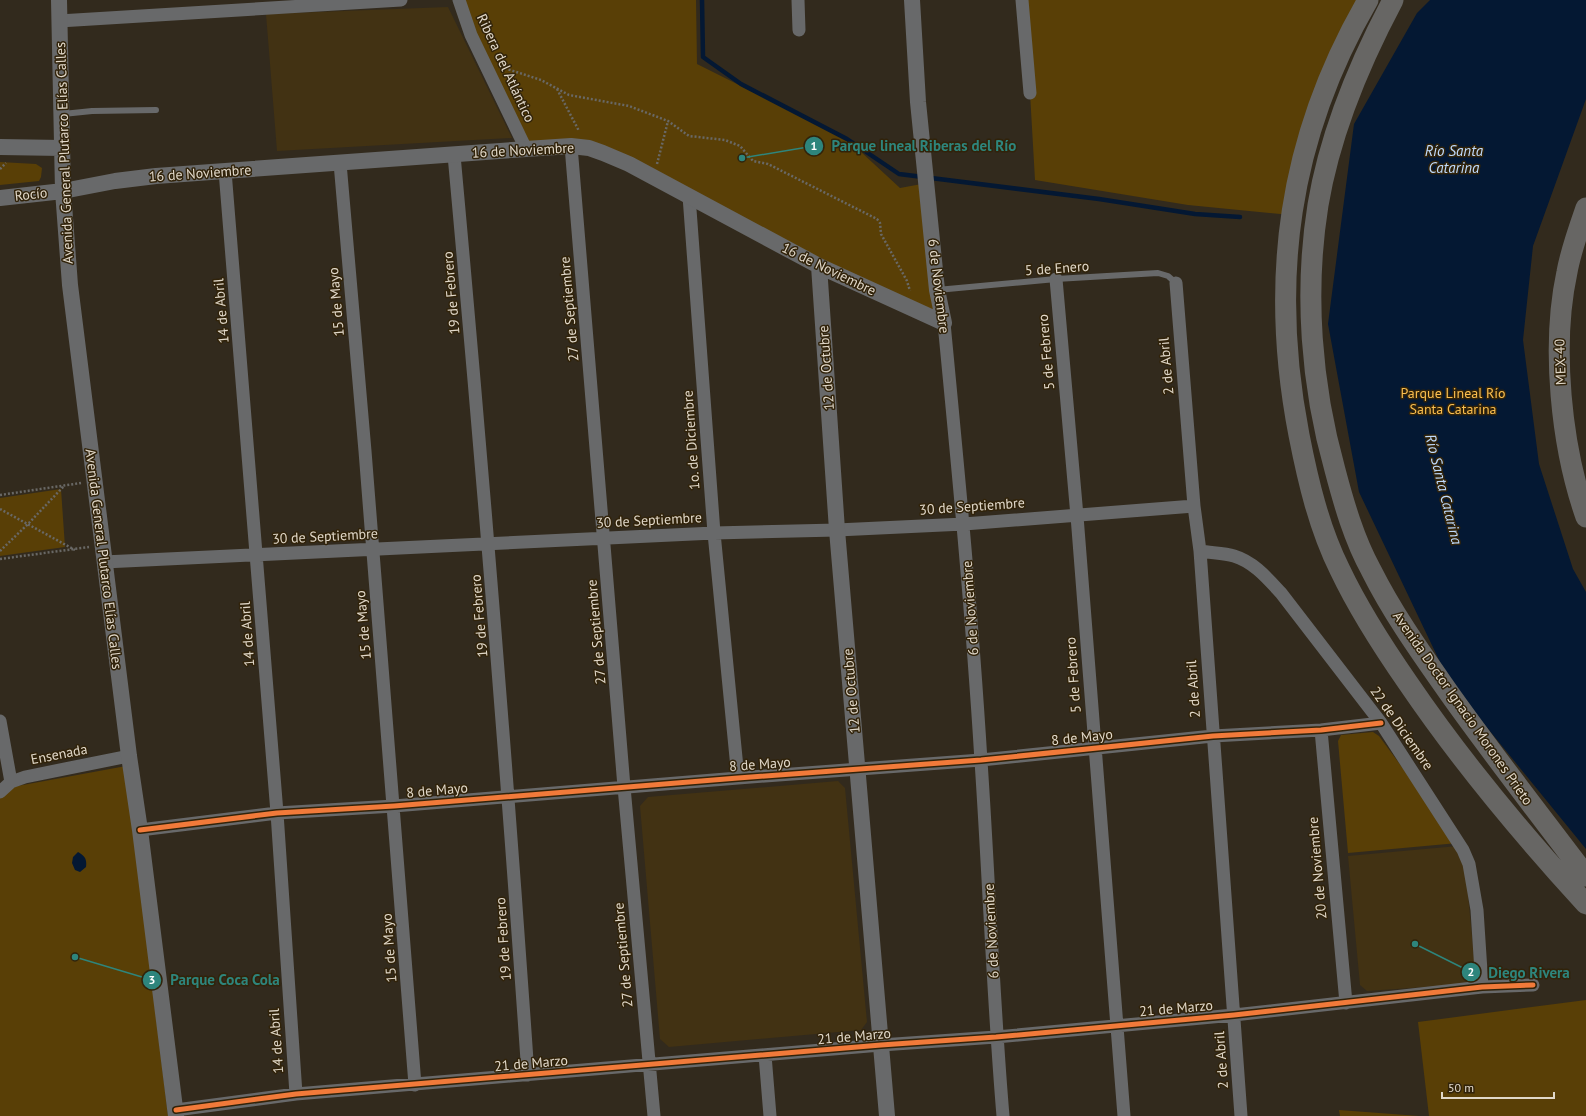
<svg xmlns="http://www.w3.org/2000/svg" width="1586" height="1116" viewBox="0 0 1586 1116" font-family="'PT Sans',sans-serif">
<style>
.built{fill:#423213}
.green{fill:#593f06}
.water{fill:#041833}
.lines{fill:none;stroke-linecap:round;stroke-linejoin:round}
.stream{stroke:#041833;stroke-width:4.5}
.path{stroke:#696865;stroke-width:2.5;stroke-dasharray:2 2;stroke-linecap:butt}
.service{stroke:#68696a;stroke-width:6}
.minor{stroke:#68696a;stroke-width:13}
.tertiary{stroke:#68696a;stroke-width:16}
.trunk{stroke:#676664;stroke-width:21}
.cycleway-casing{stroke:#31230a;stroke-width:8}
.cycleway{stroke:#f17a3a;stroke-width:5}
.labels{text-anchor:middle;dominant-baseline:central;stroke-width:3;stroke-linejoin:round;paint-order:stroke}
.street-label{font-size:14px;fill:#e1d8c9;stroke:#31230a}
.park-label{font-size:14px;fill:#fbbf50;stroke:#31230a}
.water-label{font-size:15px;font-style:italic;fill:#bfdbfe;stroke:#31230a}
.leader{fill:none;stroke:#2e857c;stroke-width:1.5}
.callout-dot{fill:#2e857c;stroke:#31230a;stroke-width:1.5}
.mark-label{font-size:12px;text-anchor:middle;font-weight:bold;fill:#fff}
.callout-label{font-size:15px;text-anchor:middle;font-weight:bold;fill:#2e857c;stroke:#31230a;stroke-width:3;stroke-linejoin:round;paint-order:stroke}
</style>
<rect width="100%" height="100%" fill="#322a1d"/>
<path class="built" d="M448,7l64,131 -235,13 -11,-137z
M838,781l7,7 22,234 -6,8 -192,17 -9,-8 -20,-233 8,-9z
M1458,846l7,17 11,116 -7,5 -102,7 -7,-6 -12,-129z"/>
<path class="green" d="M459,0h237l1,64 150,75 53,49 27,-5 17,140 -341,-170 -77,-4z
M1022,0h346l-60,137 -17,78 -103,-10 -153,-25 -5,-87z
M0,162l36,2 6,4 -1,9 -2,4 -39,4z
M61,489l4,58 -65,9v-58z
M1373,732l6,4 79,107 -110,10 -10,-112 3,-6z
M126,766l42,350h-168v-318l12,-11z
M1586,1000v116h-157l-11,-94z
M1339,1110l80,6h-79z"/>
<path class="water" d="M1430,0h156v99l-53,147 -10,94 16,124 34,105 13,23v257l-137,-168 -90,-189 -31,-168 26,-200 63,-111z
M78,852c7,4 9,7 8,15l-6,5 -5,-2 -3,-7 1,-6z"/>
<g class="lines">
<path class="stream" d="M702,0l1,57 38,27 106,55 52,35 200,25 96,15 45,3"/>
<path class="path" d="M501,67l40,13 28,15 60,11 39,15 21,15 36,4 15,6 13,15 15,3 109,55 3,4 1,11 26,47 3,10
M557,89l22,42
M657,164l11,-43
M0,169l6,-6
M0,495l81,-12
M0,509l75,41
M0,551l28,-27 36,-38
M0,559l89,-12"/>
<path class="service" d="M63,114l29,-3 64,-1
M937,290l119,-11 102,-6 10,3 8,7"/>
<path class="minor" d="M459,0l12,35 55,114
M798,0l1,30
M1022,0l8,93
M59,21l342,-21
M571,146l53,641 30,329
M454,155c28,306 53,613 74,920
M340,163l25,288 50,634
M225,171l52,642 19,281
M689,196l25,337 24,245
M1056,279l21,237 47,600
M1176,283l18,223 6,45 41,565
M944,323c14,145 28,291 37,438 8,118 12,237 22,355
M1200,551c11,2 24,2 34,5 20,6 34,23 47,37l100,130 82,127 6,14 8,46 5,77
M104,562l610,-29 123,-3 127,-6 230,-18
M0,721l11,61
M1321,730l25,273
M0,792l11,-10 14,-5 104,-21
M140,830l137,-17 117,-7 344,-28 243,-18 232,-24 108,-6 60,-7
M765,1055l5,61
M176,1110l120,-16 585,-49 115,-8 238,-22 248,-28 51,-2"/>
<path class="tertiary" d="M59,0l4,191 7,94 59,471 11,74 36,286
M912,0l6,102 19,188 7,33
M0,147l62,1
M0,198l63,-7 52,-10 41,-5 370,-27 45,-3 18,2 14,5 26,11 190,102 125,57
M819,266l18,264 50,586"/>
<path class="trunk" d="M1368,0c-80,138 -99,280 -69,435 9,46 20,93 41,135 19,40 43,77 68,113 53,78 114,151 178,221
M1393,0c-34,64 -63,133 -75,205 -14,87 -7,180 17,265 9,34 19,69 36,100 22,44 50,83 78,123 44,62 91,122 137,183
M1586,208c-7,20 -15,42 -19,64 -16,74 -6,174 19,245"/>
<g class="cycleway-casing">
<path id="cycleway" d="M140,830l137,-17 117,-7 344,-28 243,-18 232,-24 108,-6 60,-7
M176,1110l120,-16 585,-49 115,-8 238,-22 248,-28 51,-2"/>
</g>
<use href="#cycleway" class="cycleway"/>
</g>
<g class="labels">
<g class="street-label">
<text transform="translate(506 68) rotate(65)">Ribera del Atlántico</text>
<text transform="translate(523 150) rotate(-3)">16 de Noviembre</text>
<text transform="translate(64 153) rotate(-92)">Avenida General Plutarco Elías Calles</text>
<text transform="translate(200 173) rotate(-4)">16 de Noviembre</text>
<text transform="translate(31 194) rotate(-6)">Rocío</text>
<text transform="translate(1057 268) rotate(-4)">5 de Enero</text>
<text transform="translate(829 269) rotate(26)">16 de Noviembre</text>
<text transform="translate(939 286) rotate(83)">6 de Noviembre</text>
<text transform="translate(451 293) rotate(-95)">19 de Febrero</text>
<text transform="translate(336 302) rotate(-95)">15 de Mayo</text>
<text transform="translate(569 309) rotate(-95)">27 de Septiembre</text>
<text transform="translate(221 311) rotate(-95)">14 de Abril</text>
<text transform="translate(1046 352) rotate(-95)">5 de Febrero</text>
<text transform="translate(1560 362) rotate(-92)">MEX-40</text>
<text transform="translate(1166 366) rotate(-95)">2 de Abril</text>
<text transform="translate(826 368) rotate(-94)">12 de Octubre</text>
<text transform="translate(691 440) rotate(-94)">1o. de Diciembre</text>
<text transform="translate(972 506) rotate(-4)">30 de Septiembre</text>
<text transform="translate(649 520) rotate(-3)">30 de Septiembre</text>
<text transform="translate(325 536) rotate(-3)">30 de Septiembre</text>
<text transform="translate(104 559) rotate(83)">Avenida General Plutarco Elías Calles</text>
<text transform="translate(970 608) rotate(-94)">6 de Noviembre</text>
<text transform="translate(479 616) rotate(-95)">19 de Febrero</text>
<text transform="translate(363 625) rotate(-95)">15 de Mayo</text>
<text transform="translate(596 632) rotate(-95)">27 de Septiembre</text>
<text transform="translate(247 634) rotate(-94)">14 de Abril</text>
<text transform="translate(1073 675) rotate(-94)">5 de Febrero</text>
<text transform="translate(1193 689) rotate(-94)">2 de Abril</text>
<text transform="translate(851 691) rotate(-95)">12 de Octubre</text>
<text transform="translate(1463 708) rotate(55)">Avenida Doctor Ignacio Morones Prieto</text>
<text transform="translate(1402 728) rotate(55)">22 de Diciembre</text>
<text transform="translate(1082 737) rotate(-6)">8 de Mayo</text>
<text transform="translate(59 754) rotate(-11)">Ensenada</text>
<text transform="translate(760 764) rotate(-4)">8 de Mayo</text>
<text transform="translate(437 790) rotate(-5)">8 de Mayo</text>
<text transform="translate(1317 868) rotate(-95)">20 de Noviembre</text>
<text transform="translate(991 931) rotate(-93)">6 de Noviembre</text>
<text transform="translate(503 939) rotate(-94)">19 de Febrero</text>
<text transform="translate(389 948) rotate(-94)">15 de Mayo</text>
<text transform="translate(623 955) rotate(-95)">27 de Septiembre</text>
<text transform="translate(1176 1008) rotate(-5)">21 de Marzo</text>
<text transform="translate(854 1036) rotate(-5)">21 de Marzo</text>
<text transform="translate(276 1041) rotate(-94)">14 de Abril</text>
<text transform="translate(1221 1060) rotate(-94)">2 de Abril</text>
<text transform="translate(531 1063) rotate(-5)">21 de Marzo</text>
</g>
<g class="park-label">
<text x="1453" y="393">Parque Lineal Río<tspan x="1453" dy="16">Santa Catarina</tspan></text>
</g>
<g class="water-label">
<text x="1454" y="150">Río Santa<tspan x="1454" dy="17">Catarina</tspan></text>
<text transform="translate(1444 489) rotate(76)">Río Santa Catarina</text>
</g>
</g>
<path class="leader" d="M742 158L814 146M1415 944L1471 972M75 957L152 980"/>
<g class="callout-dot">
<circle cx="742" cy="158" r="4"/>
<circle cx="1415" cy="944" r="4"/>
<circle cx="75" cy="957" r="4"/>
<circle cx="814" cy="146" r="10"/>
<circle cx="1471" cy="972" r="10"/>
<circle cx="152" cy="980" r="10"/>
</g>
<g class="mark-label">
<text x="814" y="150">1</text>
<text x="1471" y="976">2</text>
<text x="152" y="984">3</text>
</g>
<g class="callout-label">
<text x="924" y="151">Parque lineal Riberas del Río</text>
<text x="1529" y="978">Diego Rivera</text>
<text x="225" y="985">Parque Coca Cola</text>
</g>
<path d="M1442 1092v6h112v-6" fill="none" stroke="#e1d8c9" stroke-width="2"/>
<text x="1448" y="1092" font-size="12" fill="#e1d8c9" stroke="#31230a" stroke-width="3" paint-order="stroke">50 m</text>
</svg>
